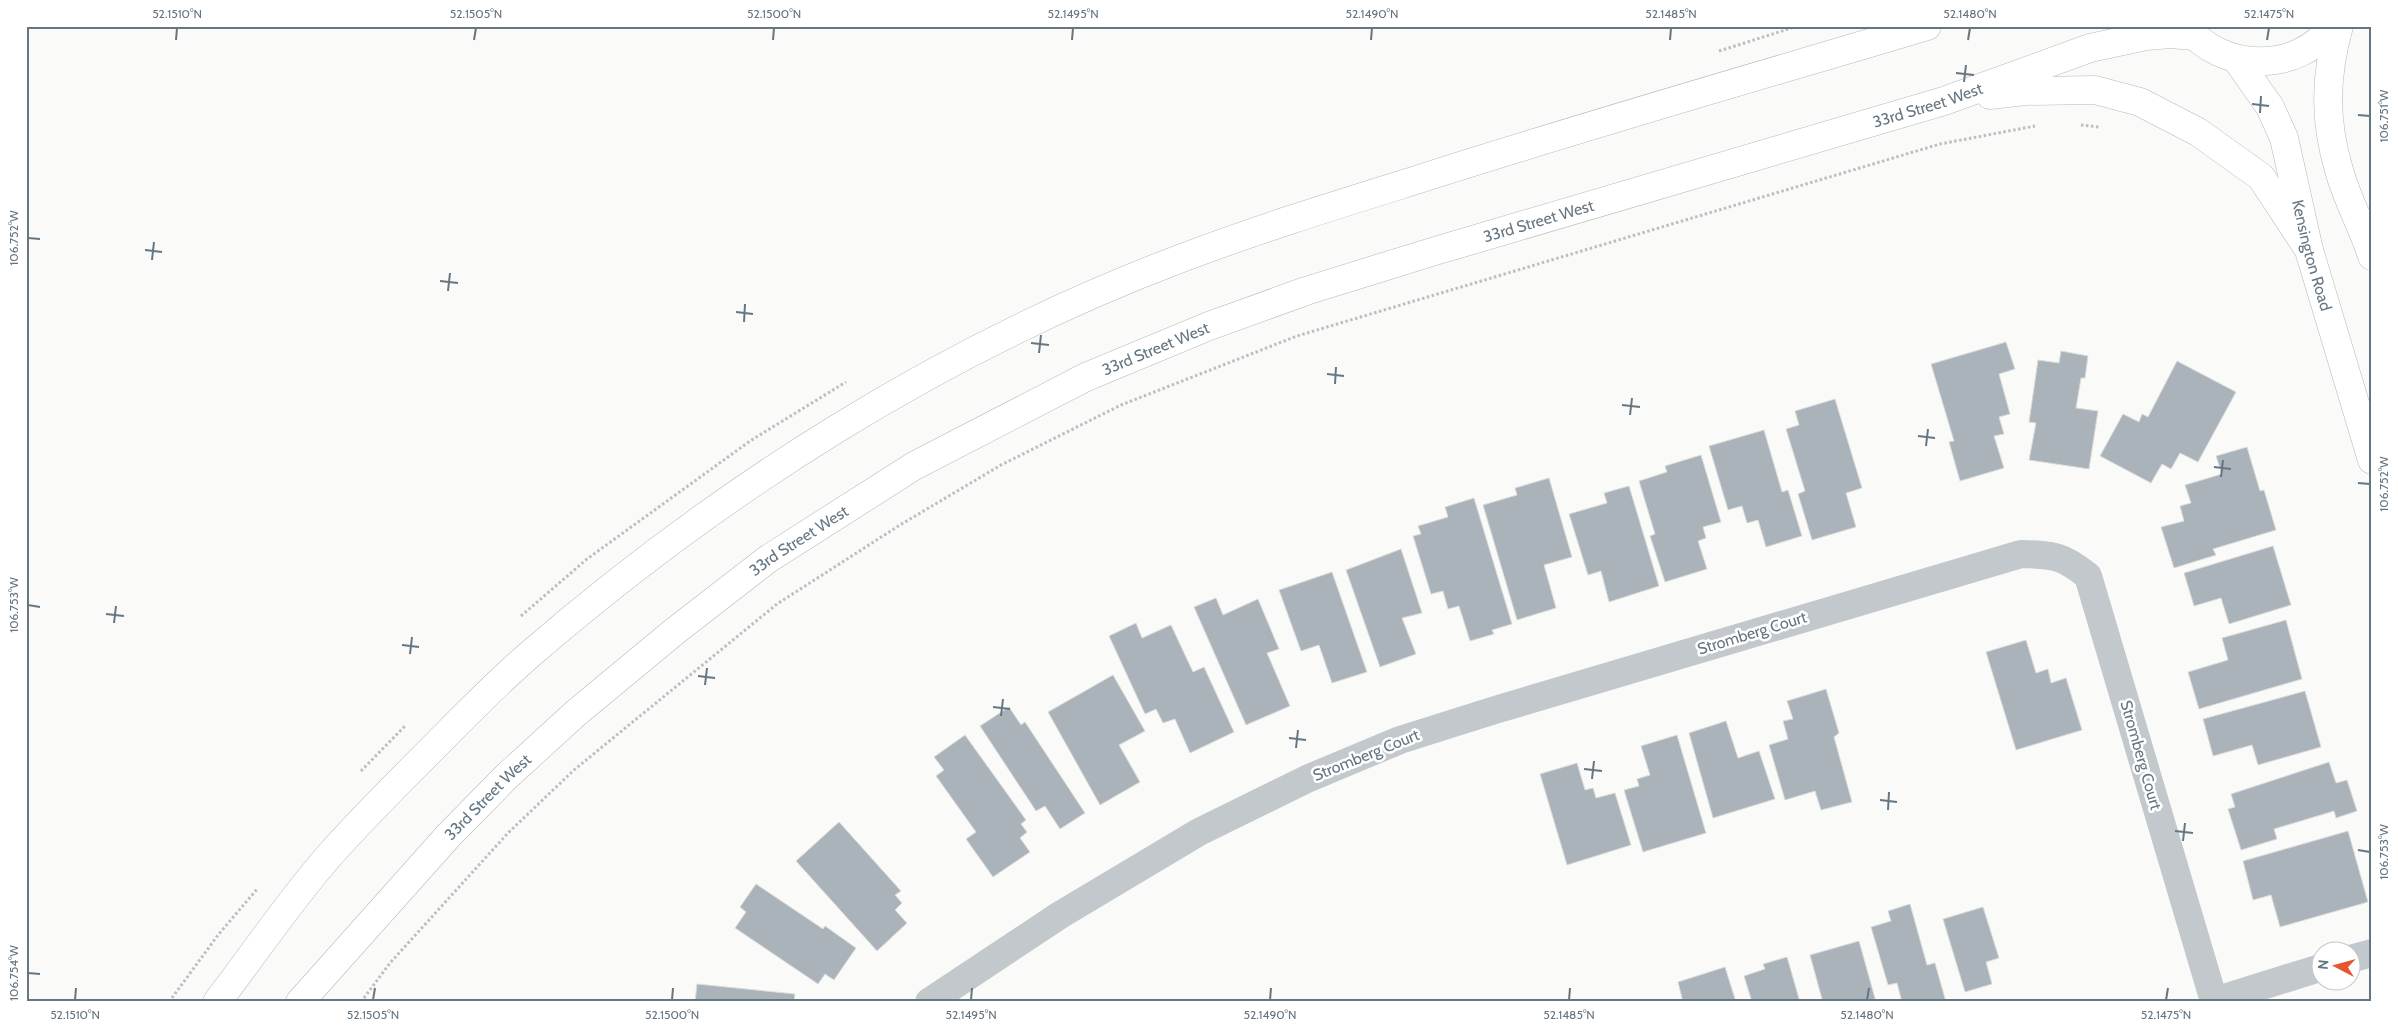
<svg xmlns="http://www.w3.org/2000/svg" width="2398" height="1028" viewBox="0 0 2398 1028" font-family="Cabin,sans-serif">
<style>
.building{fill:#aab3b9;stroke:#dcdcda}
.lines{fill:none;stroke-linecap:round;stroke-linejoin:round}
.secondary-casing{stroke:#b3babf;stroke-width:29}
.path{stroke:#bbbfc2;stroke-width:3;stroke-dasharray:2.5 2.5;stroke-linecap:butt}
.street{stroke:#c3c8cc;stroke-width:28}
.secondary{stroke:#fff;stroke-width:28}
.ticks{fill:none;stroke:#657683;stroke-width:2}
.labels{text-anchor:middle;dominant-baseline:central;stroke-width:5;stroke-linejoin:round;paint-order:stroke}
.street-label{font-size:16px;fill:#657683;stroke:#fff}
.neatline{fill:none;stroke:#657683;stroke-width:2}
.ticks-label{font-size:12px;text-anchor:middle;fill:#657683}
</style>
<rect width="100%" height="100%" fill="#fafaf8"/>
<path class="building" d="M2006,342l9,27 -16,5 11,40 -11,3 5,17 -10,2 10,32 -44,13 -11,-39 5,-1 -23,-77z
M2061,351l27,5 -3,22h-4l-5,30 22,3 -9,58 -60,-9 7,-37 -7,-1 9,-62 21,3z
M2177,361l59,31 -38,70 -18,-9 -9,16 -9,-5 -11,19 -51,-27 23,-42 16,8 3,-8 6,3z
M1835,399l27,89 -16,5 10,34 -44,13 -14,-46 7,-3 -19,-62 13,-4 -4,-14z
M1764,430l18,62 6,-2 14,46 -36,11 -8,-27 -11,3 -5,-17 -14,4 -19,-64z
M2247,447l13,44 4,-1 12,40 -63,19 3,6 -42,13 -13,-41 23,-6 -4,-15 11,-3 -6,-18 37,-11 -6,-18z
M1701,455l20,67 -18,5 3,11 -8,3 9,28 -42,13 -15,-46 5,-2 -16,-53 28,-9 -2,-6z
M1549,478l23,79 -28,8 12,43 -39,12 -34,-115 34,-10 -2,-7z
M1629,486l30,100 -50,16 -8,-31 -13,4 -19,-61 38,-11 -3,-10z
M1474,498l38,126 -20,6 2,4 -24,7 -11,-35 -11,3 -5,-18 -12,3 -18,-58 8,-2 -3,-8 30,-9 -3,-10z
M2273,546l18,59 -62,19 -8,-26 -27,8 -10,-33z
M1401,549l21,64 -20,5 14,36 -36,13 -34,-97z
M1332,572l35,100 -35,11 -13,-38 -18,6 -22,-61z
M1216,598l7,17 35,-16 21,50 -12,4 23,53 -44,19 -52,-118z
M2286,620l16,59 -103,30 -11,-37 40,-12 -6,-22z
M1136,623l6,15 29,-13 22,47 11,-5 30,65 -44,21 -15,-34 -12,4 -7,-14 -11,5 -36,-78z
M2026,640l10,33 12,-4 3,14 15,-5 16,52 -66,20 -30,-98z
M1113,675l32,56 -26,14 21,37 -40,23 -52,-93z
M1826,689l13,44 -5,4 18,65 -31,8 -6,-19 -30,9 -16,-55 19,-6 -5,-18 10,-2 -6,-18z
M2305,691l16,56 -63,18 -6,-20 -39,11 -10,-37z
M1009,707l12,18 4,-3 60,91 -25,16 -15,-23 -9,5 -56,-85z
M1726,721l12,37 21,-7 16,48 -62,19 -24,-85z
M965,735l61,85 -5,4 6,8 -7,6 10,14 -37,25 -27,-38 10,-7 -40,-56 8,-6 -10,-13z
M1677,735l29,98 -63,19 -19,-62 15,-4 -2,-7 13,-4 -9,-29z
M2329,762l7,21 11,-3 10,31 -21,7 -2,-7 -60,18 3,10 -36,11 -13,-41 7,-2 -4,-13z
M1577,763l8,27 8,-2 3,10 19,-5 16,52 -64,20 -27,-91z
M839,822l62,69 -6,4 7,8 -7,7 12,13 -30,28 -81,-90z
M2348,831l20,71 -88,25 -9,-32 -18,5 -10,-39z
M756,884l67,45 2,-3 31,22 -22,32 -9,-6 -7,10 -83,-56 11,-16 -6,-5z
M1910,904l17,61 8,-2 11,39h-44l-5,-19 -9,2 -17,-58 20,-6 -3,-10z
M1983,907l16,51 -13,4 6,22 -27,8 -22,-73z
M1859,941l17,61h-57l3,-3 -12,-44z
M1787,957l13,45h-48l-8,-26 21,-7 -2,-5z
M1725,967l11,35h-53l-5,-20z
M697,984l98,10 -1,8h-99z"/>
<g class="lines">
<g class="secondary-casing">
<g id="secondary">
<path d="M2186,26c35,46 112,48 146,0"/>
<path d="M2339,26c-14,50 -15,94 0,144 8,30 24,57 33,86"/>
<path id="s1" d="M2237,60l33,47 14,31 25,112 63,210"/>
<path d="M1990,95l35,-4 70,-1 45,12 58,30 63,45 48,73"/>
<path d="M217,1002c37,-48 71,-99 111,-145 29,-33 60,-64 91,-95 36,-36 71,-73 109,-106 193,-167 415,-308 654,-398 76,-29 154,-53 231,-77 171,-55 343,-104 514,-155"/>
<path id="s2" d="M300,1002l149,-167 58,-59 69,-63 99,-82 93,-72 146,-93 172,-89 123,-51 97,-35 129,-40 509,-150 146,-53 56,-12 25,-2 23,2"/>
</g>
</g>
<path class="path" d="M1719,51l79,-25
M2081,125l18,2
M521,616l66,-57 163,-118 96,-59
M361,771l45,-46
M169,1002l49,-67 40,-47
M361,1002l29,-39 118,-130 66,-63 203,-166 123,-79 101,-60 120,-60 176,-69 643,-192 95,-18"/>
<path class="street" d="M2350,959l22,-6
M929,1002l131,-87 139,-83 110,-54 91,-38 95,-30 526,-156c33,1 41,1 67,22l126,425 106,-33"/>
<use href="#secondary" class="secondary"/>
</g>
<path class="ticks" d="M176,40l1,-12M474,40l2,-12M773,40l1,-12M1072,40l1,-12M1371,40l1,-12M1670,40l1,-12M1968,40l2,-12M2267,40l2,-12M1956,73l18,2M1964,82l2,-17M2252,104l17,2M2260,113l1,-17M2358,115l12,1M28,238l12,1M145,250l17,2M152,260l2,-18M440,281l18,2M448,291l2,-18M736,312l17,2M744,322l1,-18M1031,343l18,2M1039,353l2,-18M1327,374l17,2M1335,384l1,-17M1622,405l18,2M1630,415l2,-17M1918,436l17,2M1926,446l2,-17M2214,467l17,2M2221,477l2,-17M2358,483l12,1M28,605l12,2M106,614l18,2M114,623l2,-17M402,645l17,2M410,654l2,-17M698,676l17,2M705,685l2,-17M993,707l17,2M1001,716l2,-17M1289,738l17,2M1296,748l2,-18M1584,769l18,2M1592,779l2,-18M1880,800l17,2M1888,810l1,-18M2175,831l18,2M2183,841l2,-18M2358,850l12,2M28,973l12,1M75,1000l1,-12M373,1000l2,-12M672,1000l1,-12M971,1000l1,-12M1270,1000l1,-12M1569,1000l1,-12M1867,1000l2,-12M2166,1000l2,-12"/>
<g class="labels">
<g class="street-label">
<text stroke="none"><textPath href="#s2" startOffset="1898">33rd Street West</textPath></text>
<text stroke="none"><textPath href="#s2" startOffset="1492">33rd Street West</textPath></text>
<text stroke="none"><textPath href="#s1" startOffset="212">Kensington Road</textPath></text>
<text stroke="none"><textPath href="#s2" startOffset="1088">33rd Street West</textPath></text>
<text stroke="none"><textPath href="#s2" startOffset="682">33rd Street West</textPath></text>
<text transform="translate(1752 633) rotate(-17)">Stromberg Court</text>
<text transform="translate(1366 755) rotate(-22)">Stromberg Court</text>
<text transform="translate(2141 755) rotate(74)">Stromberg Court</text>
<text stroke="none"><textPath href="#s2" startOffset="278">33rd Street West</textPath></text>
</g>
</g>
<rect width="2398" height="1028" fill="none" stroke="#ffffff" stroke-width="55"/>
<g transform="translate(2336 966) rotate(276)"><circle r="24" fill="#ffffff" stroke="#c1c8cd"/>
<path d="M0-4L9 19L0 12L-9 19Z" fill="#e4572e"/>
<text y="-8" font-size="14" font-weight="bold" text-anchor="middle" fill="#657683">N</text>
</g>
<rect x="28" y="28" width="2342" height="972" class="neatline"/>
<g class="ticks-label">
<text x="177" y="18">52.1510°N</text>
<text x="476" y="18">52.1505°N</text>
<text x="774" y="18">52.1500°N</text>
<text x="1073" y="18">52.1495°N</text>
<text x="1372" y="18">52.1490°N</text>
<text x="1671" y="18">52.1485°N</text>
<text x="1970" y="18">52.1480°N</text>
<text x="2269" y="18">52.1475°N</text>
<text transform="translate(2384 116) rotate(-90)" y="4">106.751°W</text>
<text transform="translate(14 238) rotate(-90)" y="4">106.752°W</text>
<text transform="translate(2384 484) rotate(-90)" y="4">106.752°W</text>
<text transform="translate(14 605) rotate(-90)" y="4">106.753°W</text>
<text transform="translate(2384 852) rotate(-90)" y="4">106.753°W</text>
<text transform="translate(14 973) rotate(-90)" y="4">106.754°W</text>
<text x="75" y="1019">52.1510°N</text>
<text x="373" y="1019">52.1505°N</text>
<text x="672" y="1019">52.1500°N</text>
<text x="971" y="1019">52.1495°N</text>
<text x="1270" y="1019">52.1490°N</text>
<text x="1569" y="1019">52.1485°N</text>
<text x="1867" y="1019">52.1480°N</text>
<text x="2166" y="1019">52.1475°N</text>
</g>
</svg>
